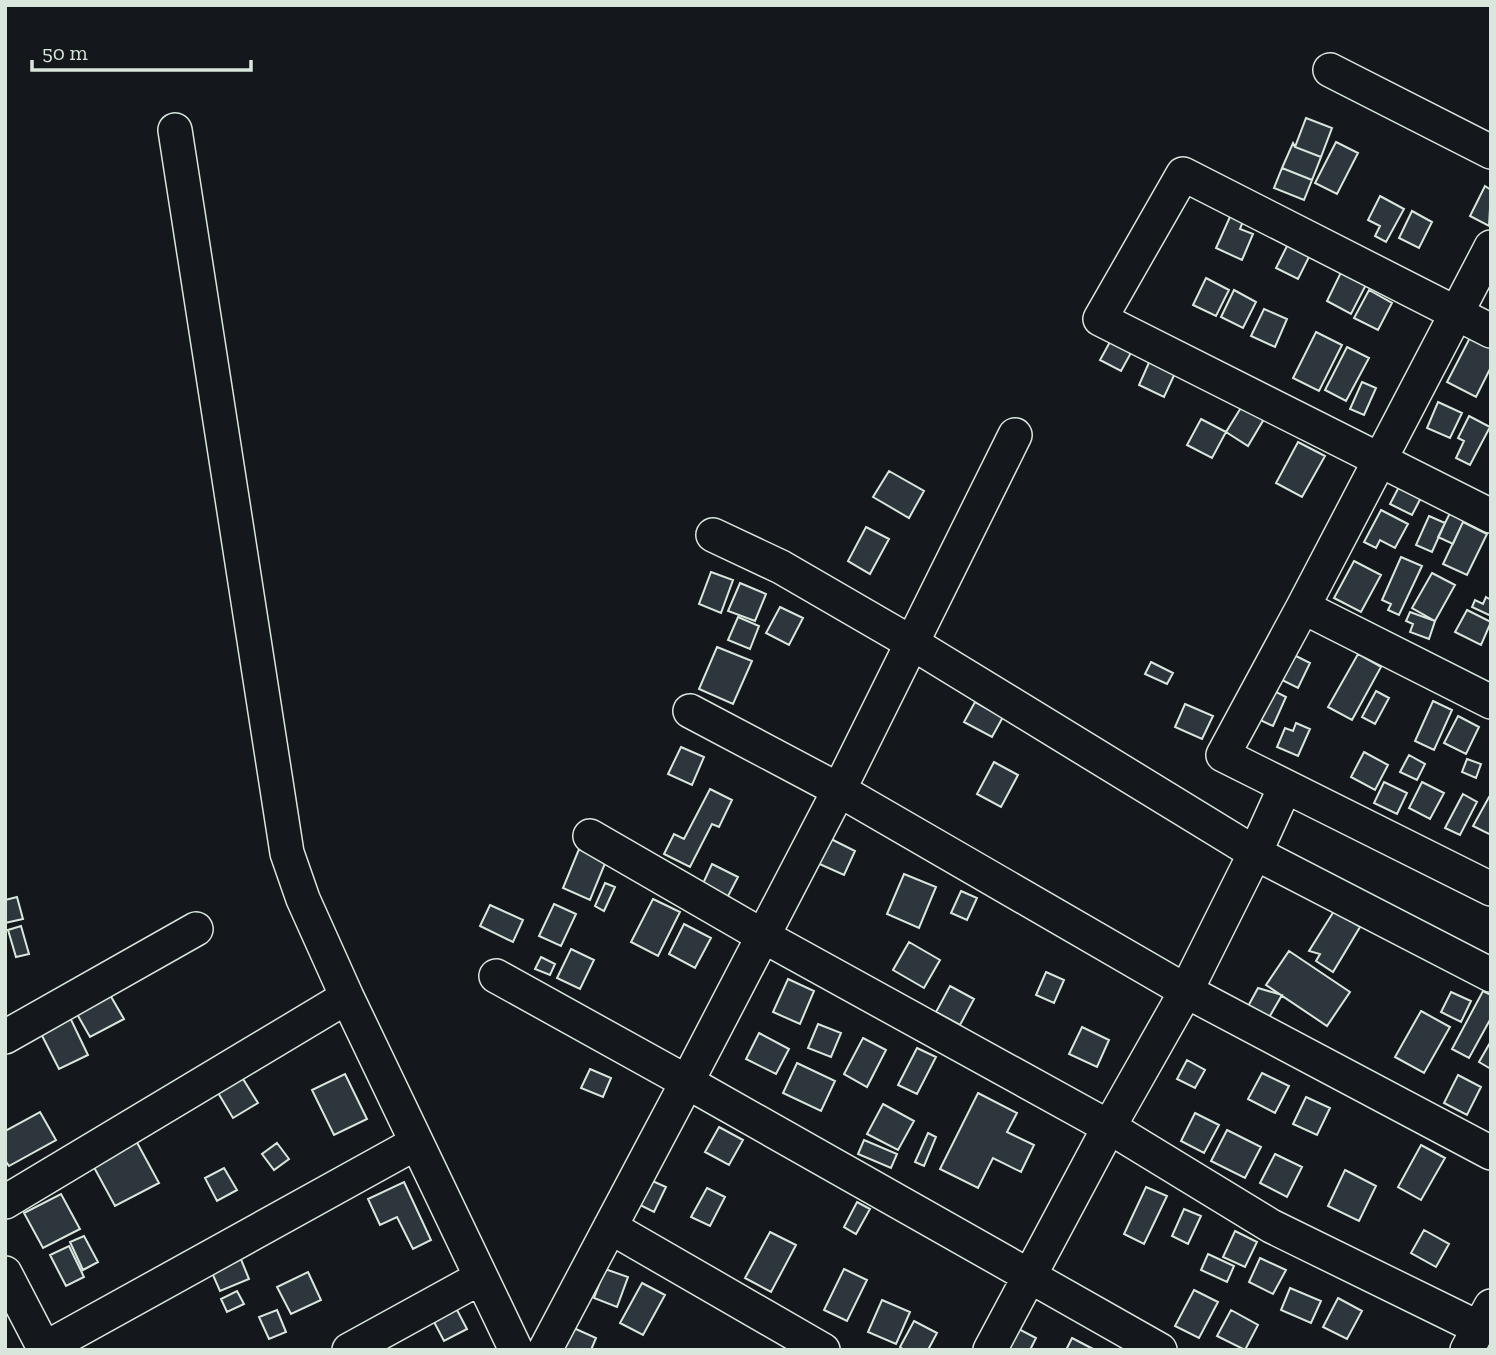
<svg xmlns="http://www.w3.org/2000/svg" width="1496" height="1355" viewBox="0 0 1496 1355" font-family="'Zilla Slab',serif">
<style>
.building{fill:#2c363c;stroke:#d8e6dc;stroke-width:2}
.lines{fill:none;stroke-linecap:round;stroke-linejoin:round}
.minor-casing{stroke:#d8e6dc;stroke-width:36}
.minor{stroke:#14181c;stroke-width:33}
</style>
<rect width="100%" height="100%" fill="#14181c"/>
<path class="building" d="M1306,118l26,10 -11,29 -26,-10z
M1336,142l22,11 -21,41 -22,-11z
M1293,143l2,4 26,10 -9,23 -30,-12z
M1282,168l30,12 -8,20 -30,-12z
M1485,186l6,4 -2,36 -19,-10z
M1380,196l24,13 -18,33 -11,-6 5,-10 -12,-6z
M1233,210l12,6 -5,13 13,5 -11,26 -26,-12z
M1412,211l20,11 -13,26 -20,-10z
M1288,244l22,11 -12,24 -22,-11z
M1347,260l25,13 -21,41 -24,-13z
M1206,278l23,12 -13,26 -23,-11z
M1234,290l22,12 -13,26 -22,-11z
M1369,290l23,13 -14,27 -24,-12z
M1264,309l23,10 -12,28 -24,-11z
M1475,328l16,8v31l-15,30 -29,-15z
M1316,332l26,13 -23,46 -26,-13z
M1111,340l21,11 -11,20 -21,-11z
M1347,347l22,11 -23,43 -21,-11z
M1151,358l26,11 -13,28 -25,-12z
M1362,382l14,6 -12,27 -14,-6z
M1438,402l24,11 -12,25 -23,-10z
M1242,406l22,13 -16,27 -22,-14z
M1469,416l21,11 -20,38 -14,-7 8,-17 -6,-3z
M1201,419l25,13 -14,26 -25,-13z
M1298,442l27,14 -23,41 -26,-14z
M889,471l35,20 -15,27 -36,-21z
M1402,481l22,11 -12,23 -22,-11z
M1453,507l15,4 -15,33 -15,-7z
M1381,510l27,14 -13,24 -15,-8 -4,8 -12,-6z
M1429,516l16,7 -13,29 -16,-7z
M1463,522l24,12 -20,41 -24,-11z
M866,527l23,12 -19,35 -22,-13z
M1401,557l21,9 -23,49 -11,-5 3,-6 -9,-4z
M1354,561l27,14 -20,37 -27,-14z
M711,572l22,8 -12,33 -22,-9z
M1432,573l23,12 -20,36 -23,-13z
M740,583l26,11 -11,27 -27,-10z
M1486,597l5,3v16l-19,-9 3,-7 8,4z
M780,607l23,11 -14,27 -23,-12z
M1467,610l24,12 -10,23 -26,-13z
M1410,612l25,9 -6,18 -19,-7 3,-8 -7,-3z
M738,617l21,9 -9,23 -22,-9z
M717,647l35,14 -19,43 -34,-15z
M1284,650l26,13 -12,25 -26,-13z
M1358,654l23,13 -29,53 -24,-13z
M1151,662l22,11 -6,11 -22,-10z
M1270,689l16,8 -13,29 -17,-8z
M1376,691l13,7 -14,26 -13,-7z
M1433,701l19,9 -18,40 -19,-9z
M975,702l28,15 -11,20 -28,-15z
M1185,704l28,12 -11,23 -27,-12z
M1458,716l21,11 -13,27 -22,-11z
M1296,723l14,6 -12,27 -21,-9 8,-19 8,3z
M681,747l23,10 -12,28 -24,-11z
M1364,752l24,13 -13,25 -24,-13z
M1409,755l16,9 -8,16 -17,-8z
M1467,759l14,5 -5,14 -14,-6z
M994,762l24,13 -17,32 -24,-13z
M1384,782l23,11 -10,21 -23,-11z
M1422,782l22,11 -14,26 -21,-11z
M710,789l22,11 -13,27 -7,-3 -22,43 -26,-13 10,-20 10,5z
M1463,794l14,8 -17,33 -15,-7z
M1489,797l2,1v37l-18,-9z
M827,837l28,14 -11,24 -29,-13z
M579,849l27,12 -16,39 -27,-12z
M712,864l26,13 -13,25 -25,-12z
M904,874l32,13 -17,41 -32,-14z
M605,883l10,4 -11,24 -9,-5z
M961,891l16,7 -10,22 -16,-7z
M17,897l6,22 -18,4v-23z
M653,899l27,13 -22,44 -27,-14z
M554,904l22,10 -15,32 -22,-10z
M490,905l33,15 -10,22 -33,-16z
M1334,911l26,16 -27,45 -17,-11 4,-7 -11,-3z
M684,924l27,14 -16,30 -26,-14z
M21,926l8,28 -13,3 -8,-27z
M909,942l31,18 -16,28 -31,-18z
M571,949l23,11 -14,29 -23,-11z
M1289,951l61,41 -23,34 -61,-41z
M541,957l14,7 -5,11 -15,-6z
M1046,972l18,8 -10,23 -18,-8z
M788,979l26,12 -14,33 -27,-12z
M950,986l24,13 -14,26 -24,-13z
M106,988l18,31 -34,18 -17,-30z
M1258,988l24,7 -15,26 -21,-11z
M1483,991l8,4v23l-22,40 -17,-9z
M1451,992l20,9 -10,21 -20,-10z
M64,1005l24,50 -29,14 -25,-49z
M1421,1011l29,16 -26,46 -29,-16z
M818,1024l23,9 -10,24 -23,-9z
M1082,1027l27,13 -12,27 -28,-13z
M759,1033l30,16 -13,25 -30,-15z
M863,1038l23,12 -19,37 -23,-13z
M1491,1041v28l-12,-7z
M917,1048l19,9 -19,37 -19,-9z
M1187,1060l18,10 -10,18 -18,-9z
M797,1063l38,18 -14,30 -38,-18z
M235,1066l23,37 -25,15 -22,-37z
M590,1069l21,9 -8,19 -22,-9z
M1262,1073l27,13 -14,27 -27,-14z
M345,1074l22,45 -33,16 -22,-45z
M1458,1075l23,12 -14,28 -23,-12z
M978,1093l39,20 -10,19 27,13 -13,27 -28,-14 -15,30 -38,-19z
M1306,1097l24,11 -13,27 -24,-11z
M883,1104l31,17 -16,29 -31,-16z
M40,1112l16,28 -47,26 -4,-6v-29z
M1195,1113l24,12 -15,28 -23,-12z
M719,1127l24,13 -14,25 -24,-13z
M1227,1130l34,17 -16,31 -34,-17z
M928,1133l8,4 -12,29 -9,-4z
M134,1137l25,46 -44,23 -25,-46z
M864,1140l33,14 -6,14 -33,-14z
M277,1143l12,16 -15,11 -12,-16z
M1421,1145l24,13 -24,42 -23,-13z
M1275,1154l27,13 -15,30 -27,-14z
M224,1168l13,22 -20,11 -12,-23z
M1345,1170l31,16 -17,35 -31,-15z
M639,1175l27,12 -12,25 -26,-13z
M404,1182l27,58 -18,9 -16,-32 -17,8 -12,-26z
M1146,1187l21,9 -23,48 -20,-10z
M707,1188l18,9 -15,29 -19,-9z
M61,1194l19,35 -37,19 -19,-35z
M857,1202l13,7 -14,25 -12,-7z
M1184,1209l17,7 -13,28 -16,-8z
M1424,1230l25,14 -13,23 -25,-14z
M1235,1231l22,11 -12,25 -22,-10z
M770,1232l26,13 -25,47 -26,-14z
M84,1236l14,26 -15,8 -13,-28z
M69,1246l15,31 -18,9 -16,-31z
M236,1247l13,32 -29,12 -14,-32z
M1208,1254l26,12 -7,16 -26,-12z
M1260,1258l26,12 -13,24 -24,-12z
M605,1269l23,8 -11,30 -23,-9z
M844,1269l23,11 -20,41 -23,-11z
M308,1272l13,28 -30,14 -14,-27z
M642,1283l23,12 -22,40 -23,-12z
M1290,1288l31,13 -10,22 -30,-13z
M446,1289l21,40 -23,12 -21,-40z
M1194,1290l24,12 -19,36 -24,-12z
M237,1291l7,13 -17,8 -6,-13z
M1338,1298l24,13 -15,28 -24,-12z
M882,1300l28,12 -14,32 -28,-12z
M277,1310l9,22 -17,7 -10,-22z
M1231,1310l27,15 -13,25 -28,-14z
M914,1321l23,12 -9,17h-24l-4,-3z
M1005,1322l31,16 -6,12h-33z
M567,1325l29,13 -5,12h-36z
M1072,1338l23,12h-29z"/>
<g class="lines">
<g class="minor-casing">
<path id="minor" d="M1330,70l161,82
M175,130l112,723 16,46 44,98 169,353
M1491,247l-188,360 -80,148 268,134
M1491,331l-308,-157 -83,145 391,197
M713,535l68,32 131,76 343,210 236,122
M1303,607l188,95
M690,711l149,79 347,201 305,162
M590,836l173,100 346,191 162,99 208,102
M496,976l191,106 152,-292 176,-355
M5,1037l191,-108
M5,1202l342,-205
M610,1227l213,123
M5,1273l40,77
M42,1350l374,-207
M349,1350l131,-72
M545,1350l142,-268 473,268
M990,1350l119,-223 77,-136 69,-138 30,-66
M1467,1350l24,-44"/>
</g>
<use href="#minor" class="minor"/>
</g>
<rect width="1496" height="1355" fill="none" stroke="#d8e6dc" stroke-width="14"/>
<path d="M32 60v10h219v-10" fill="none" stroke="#d8e6dc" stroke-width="3.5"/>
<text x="42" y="60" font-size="21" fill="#d8e6dc" stroke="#14181c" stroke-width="5" paint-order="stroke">50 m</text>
</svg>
